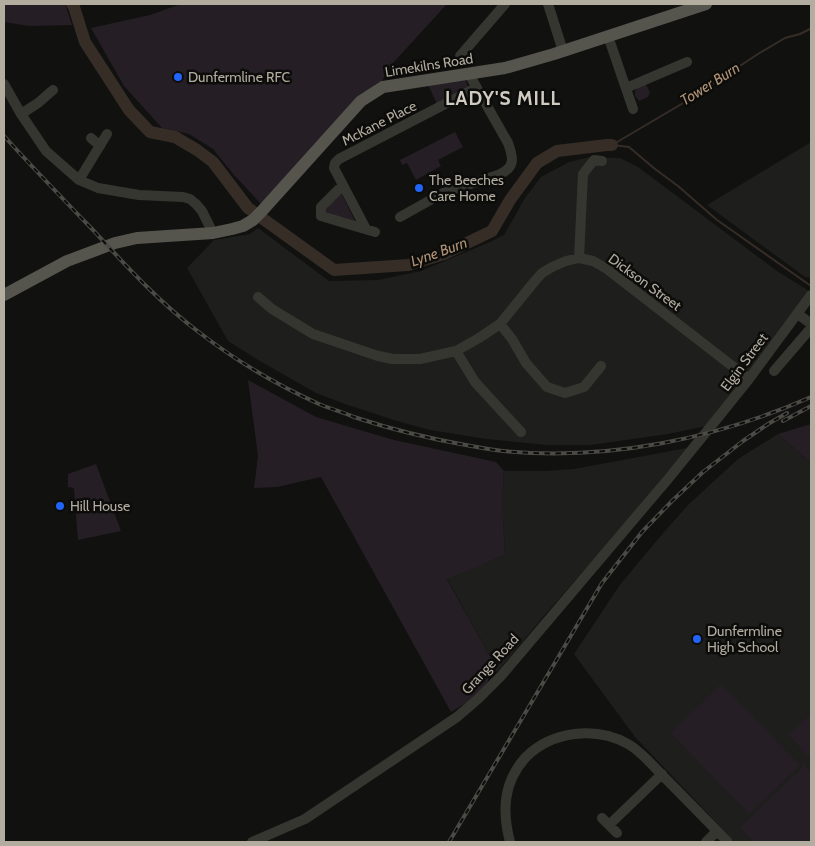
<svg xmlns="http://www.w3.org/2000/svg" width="815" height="846" viewBox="0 0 815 846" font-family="Cabin,sans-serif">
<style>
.built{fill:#1e1e1c}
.green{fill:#261e25}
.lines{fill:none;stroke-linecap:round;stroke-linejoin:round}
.stream{stroke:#352d26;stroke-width:2}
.river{stroke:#352d26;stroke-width:12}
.minor{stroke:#363631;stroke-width:10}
.major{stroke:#55544d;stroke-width:12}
.rail-casing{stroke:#4b4a44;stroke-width:4}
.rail{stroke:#0c0c0b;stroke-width:2;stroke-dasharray:5.5;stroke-linecap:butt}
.poi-dot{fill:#2164f8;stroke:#0c0c0b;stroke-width:2}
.labels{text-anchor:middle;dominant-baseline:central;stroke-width:5;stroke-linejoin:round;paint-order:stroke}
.street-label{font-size:14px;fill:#b3ada0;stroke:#0c0c0b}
.poi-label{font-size:14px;fill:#b3ada0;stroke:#0c0c0b;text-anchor:start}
.water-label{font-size:15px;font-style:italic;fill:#b09275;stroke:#0c0c0b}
.district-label{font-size:19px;font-weight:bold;letter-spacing:1px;fill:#cfcbc1;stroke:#0c0c0b}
</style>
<rect width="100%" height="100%" fill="#111110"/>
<path class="built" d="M811,142v136l-6,-1 -98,-72z
M590,157l30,1 18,9 139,104 32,20 -59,79 -44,56 -38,8 -77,11h-44l-61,-6 -56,-9 -33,-9 -52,-17 -29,-11 -58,-33 -30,-19 -41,-73 27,-28 36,-6 8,-6 71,53 49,-1 43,-9 69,-29 14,-7 21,-37 16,-21 28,-15z
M778,434l33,29v379h-76l-100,-105 -61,-83 45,-68 39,-47 30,-34 50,-46z
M687,448l-80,96 -64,73 -45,54 -51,-93 58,-23 -3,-53 2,-31h41l29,-2z"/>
<path class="green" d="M4,4h61l7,21 -43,1 -25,-4z
M181,4h266l-54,59 -13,21 -21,11 -97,110 -28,-30 -21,-26 -24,-15 -27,-6 -38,-42 -33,-58 59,-13z
M465,79l4,10 -31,17 -10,-21z
M645,83l5,9 -2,5 -9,4 -4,-5c-1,-8 4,-10 10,-13z
M455,132l8,15 -25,13 3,6 -25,14 -9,-17 -5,2 -2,-5z
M341,193l16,32 -31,-9 -1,-7z
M248,380l68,37 78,23 102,22 8,9 -2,31 3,53 -58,24 51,92 -10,3v8l-12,15 -25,15 -130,-235 -44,10 -23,1 4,-32z
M811,424v39l-33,-29z
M96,464l25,67 -43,9 -4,-52 -6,-1v-13z
M721,684l79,81 -51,49 -78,-81z
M811,714v45l-22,-24z
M805,765l6,7v70h-57l-14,-15z"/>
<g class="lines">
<path class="stream" d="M612,145l17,2 26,22 23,17 39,34 94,66
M612,145l73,-43 73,-48 27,-16 15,-4 10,-5 1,-2"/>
<path class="river" d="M72,4l2,3 11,35 44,68 21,22 25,5 22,13 16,12 35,46 86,62 74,-5 36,-11 48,-23 18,-31 27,-37 20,-12 50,-6h5"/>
<path class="minor" d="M548,4l15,47
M608,36l25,73
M460,56l45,-52
M4,84l17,30 25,37 33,29 19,8 41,7 44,2 7,2 6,5 6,7 11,22
M626,88l61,-26
M21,114l17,-11 15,-13
M91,138l9,8
M79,180l28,-46
M343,185l-22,22v9l54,16
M400,217l43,-24 55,-18c17,-7 16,-16 10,-32l-39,-69
M366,229l-32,-61 1,-5 4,-4 137,-71
M579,258l4,-84 11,-14 8,1
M258,297l14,12 41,25 65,22 15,3h27l36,-8 23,-13 21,-14 34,-42 8,-9 10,-6 14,-6 13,-3 14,3 14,8 142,110
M798,314l13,10
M500,324l12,15 14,24 21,24 18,6 19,-6 17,-21
M456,351l19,31 46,50
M774,371l37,-43
M602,818l15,15
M609,825l53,-51
M252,842l53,-23 152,-102 21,-18 23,-23 167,-197 48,-59 33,-41 62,-84
M510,842c-8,-31 -7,-60 16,-85 26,-26 70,-31 102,-13 14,8 25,22 36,33 22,22 43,44 64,65
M706,842l11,-11"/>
<path class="major" d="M4,295l63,-34 48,-18 22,-5 76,-5 19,-4 11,-3 10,-6 8,-8 100,-111 22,-14 122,-19 49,-14 152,-50"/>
<g class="rail-casing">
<path id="rail" d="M4,136c29,32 59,63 89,94 34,37 67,73 107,103 35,27 79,53 119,71 12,5 24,8 35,13 39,13 77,22 117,29 11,2 22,4 32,5 104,10 213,-12 308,-54
M783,421l28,-15
M449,842l153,-259 40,-51 30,-31 31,-29 40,-31 25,-17 19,-11"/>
</g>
<use href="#rail" class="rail"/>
</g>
<g class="poi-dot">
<circle cx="178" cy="77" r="5"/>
<circle cx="419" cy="188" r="5"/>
<circle cx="60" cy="506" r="5"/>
<circle cx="697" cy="639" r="5"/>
</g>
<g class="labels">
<g class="street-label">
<text transform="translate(429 65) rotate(-9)">Limekilns Road</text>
<text transform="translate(379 123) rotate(-27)">McKane Place</text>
<text transform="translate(645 282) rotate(36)">Dickson Street</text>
<text transform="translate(744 362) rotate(-53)">Elgin Street</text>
<text transform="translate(490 664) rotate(-47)">Grange Road</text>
</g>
<g class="poi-label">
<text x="188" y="77">Dunfermline RFC</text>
<text x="429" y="180">The Beeches<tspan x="429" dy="16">Care Home</tspan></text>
<text x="70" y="506">Hill House</text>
<text x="707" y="631">Dunfermline<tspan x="707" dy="16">High School</tspan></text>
</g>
<g class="water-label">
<text transform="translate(710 84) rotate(-32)">Tower Burn</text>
<text transform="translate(439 252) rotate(-20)">Lyne Burn</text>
</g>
<g class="district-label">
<text x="503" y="98">LADY'S MILL</text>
</g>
</g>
<rect width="815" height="846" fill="none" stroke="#b3ada0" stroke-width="10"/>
</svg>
